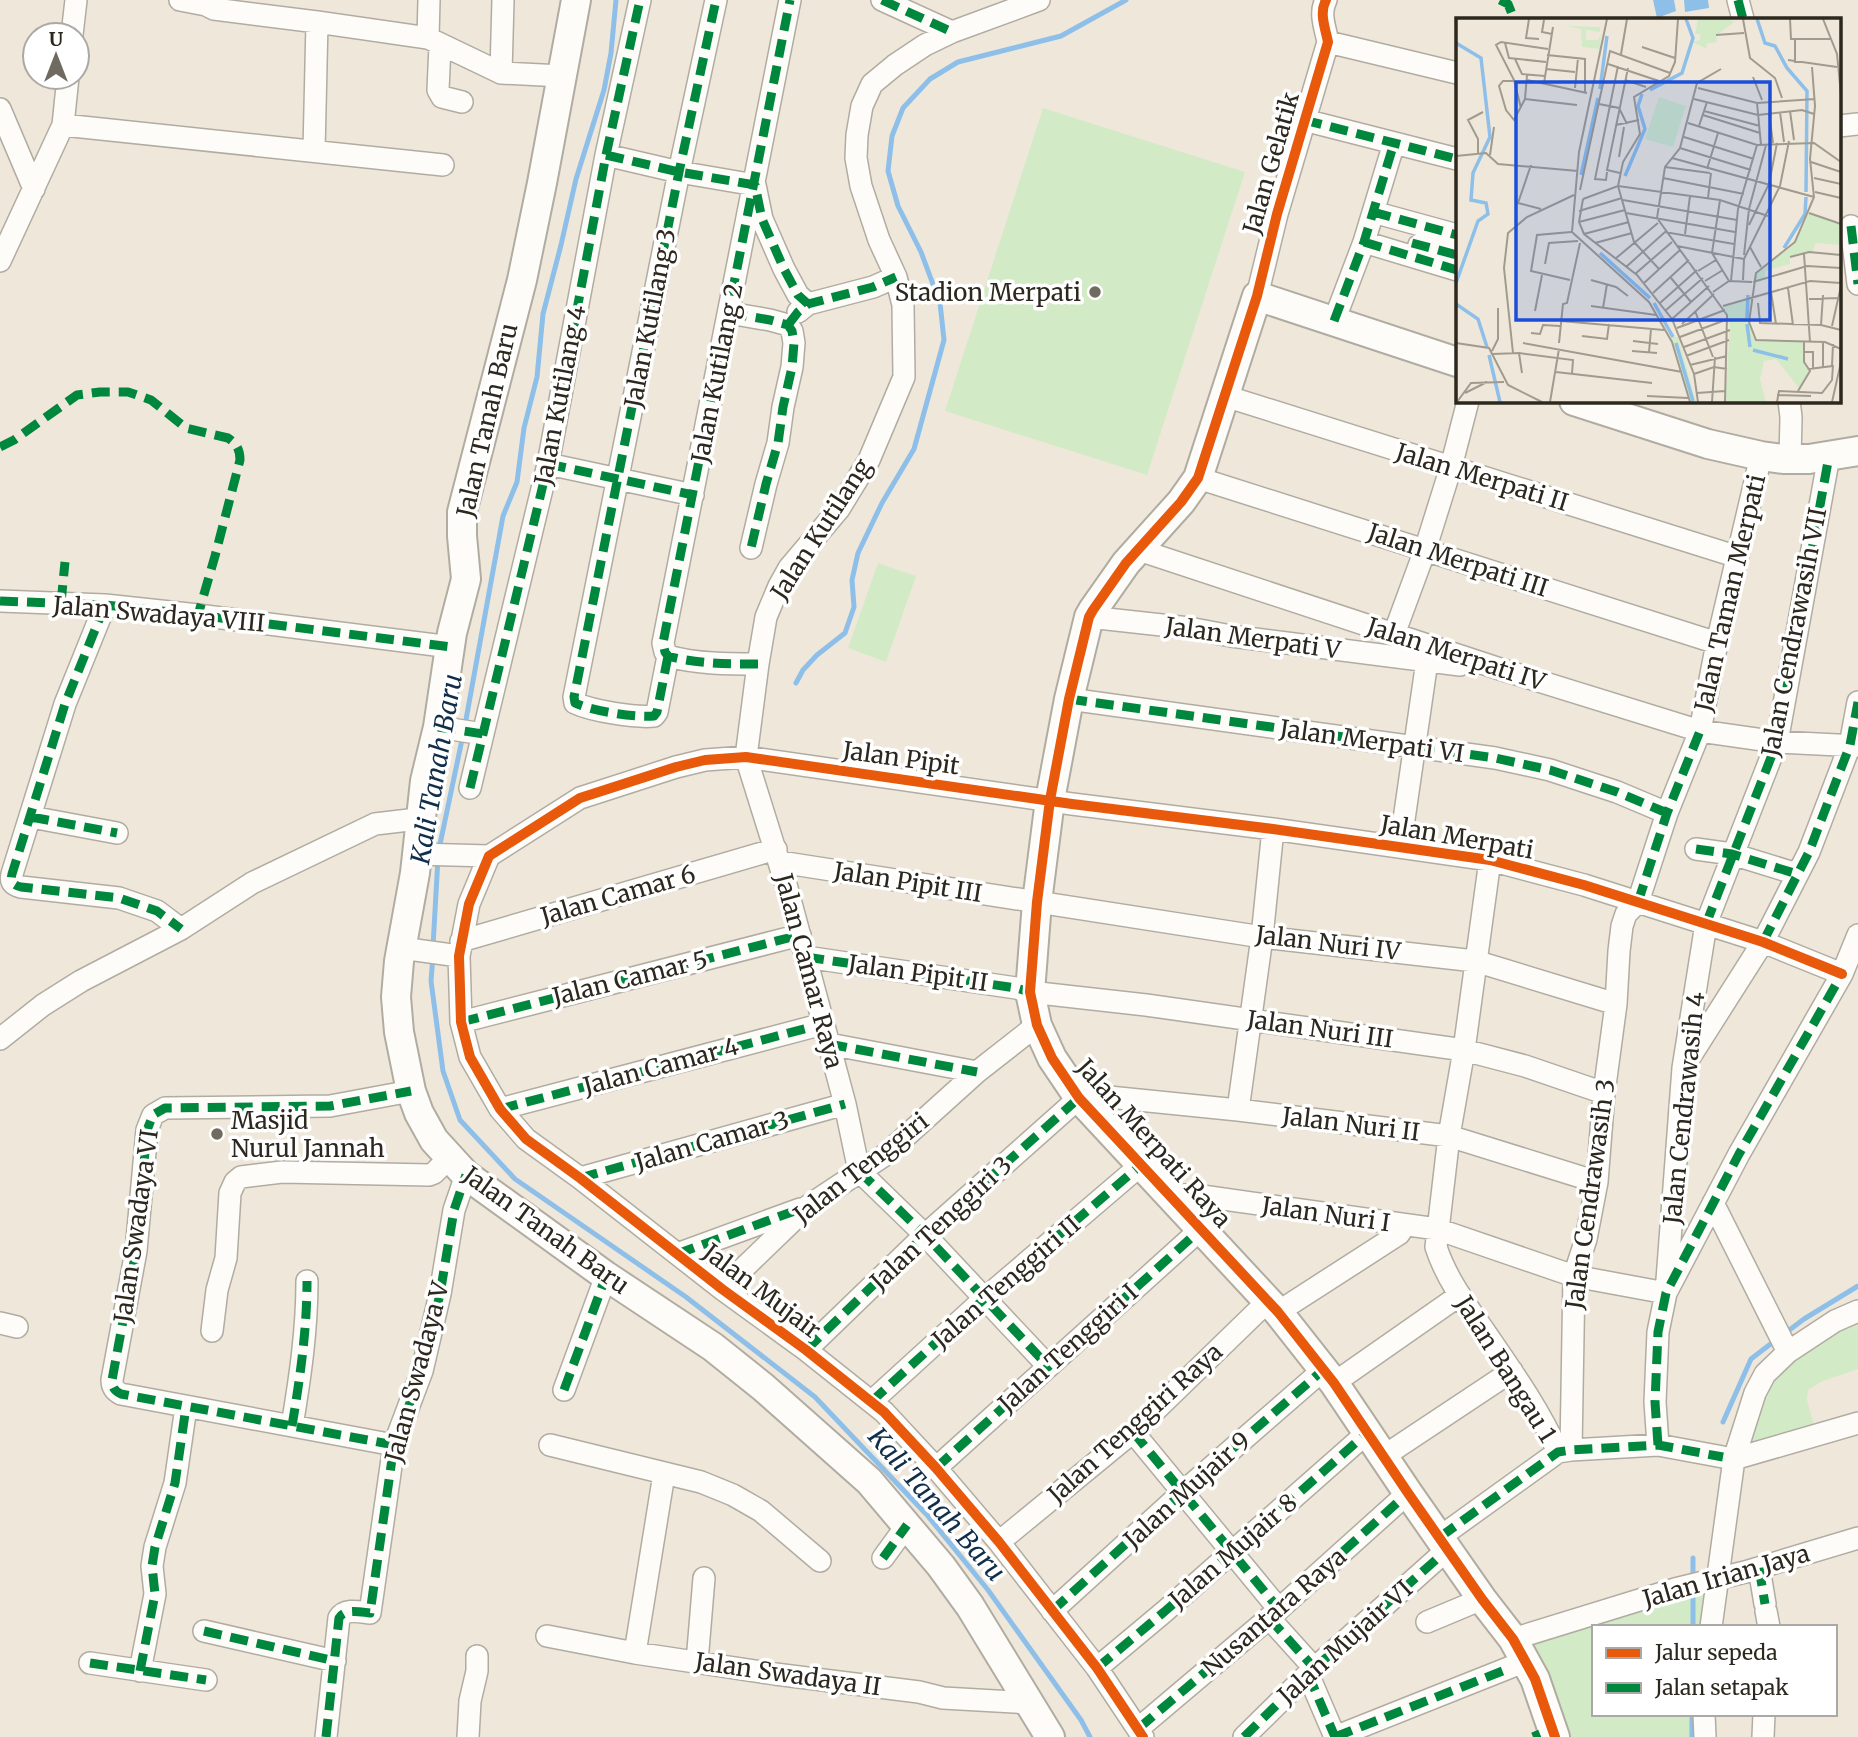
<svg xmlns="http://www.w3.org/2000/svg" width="1858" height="1737" viewBox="0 0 1858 1737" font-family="Merriweather,serif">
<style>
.green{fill:#d3eac7}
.water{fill:#8ebfe9}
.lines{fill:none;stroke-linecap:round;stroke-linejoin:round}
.stream{stroke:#8ebfe9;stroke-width:5}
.street-casing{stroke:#b1aca1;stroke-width:24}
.secondary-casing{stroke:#b1aca1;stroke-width:32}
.street{stroke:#fdfcf9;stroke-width:21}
.secondary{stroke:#fdfcf9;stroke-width:28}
.quiet{stroke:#00873e;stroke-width:9;stroke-dasharray:18 9;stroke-linecap:butt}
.cycleway-casing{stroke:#fff;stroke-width:15}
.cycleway{stroke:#e8590c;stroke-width:10}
.poi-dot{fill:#706b60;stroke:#fff;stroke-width:2.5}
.labels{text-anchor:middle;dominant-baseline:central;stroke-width:7;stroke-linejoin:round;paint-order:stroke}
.street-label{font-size:24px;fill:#2c281e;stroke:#fff}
.poi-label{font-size:24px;fill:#2c281e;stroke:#fff;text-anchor:end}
.water-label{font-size:26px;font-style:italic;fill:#102e49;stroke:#fff}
.inset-river{fill:none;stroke:#8ebfe9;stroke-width:3.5}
.inset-road{fill:none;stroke:#a19b8f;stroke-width:2}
.view{fill:#1d4ed8;fill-opacity:0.15;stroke:#1d4ed8;stroke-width:3.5}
.inset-edge{fill:none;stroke:#2c281e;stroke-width:3.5}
</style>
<rect width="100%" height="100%" fill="#efe8da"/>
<path class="green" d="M1043,108l202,64 -98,303 -202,-64z
M878,563l38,13 -30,86 -38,-14z
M1858,1311v58l-35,12 -15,9 -1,10 10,35 -83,24 31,-85z
M1717,1579l-6,48h-117v87h110l1,23h-150l-42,-98z"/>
<path class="water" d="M1653,0h21l2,11 -19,7z
M1684,0h24l1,8 -24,4z"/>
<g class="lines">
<path class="stream" d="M796,683l7,-13 14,-15 28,-22 9,-26 -2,-27 6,-27 24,-50 32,-54 30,-109 -4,-37 -19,-51 -23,-46 -10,-35 4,-35 11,-28 27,-29 28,-17 103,-26 65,-36
M465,725l38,-209 14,-34 7,-54 13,-51 6,-63 18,-69 15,-66 28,-89 7,-37 5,-53
M439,849l24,-114
M433,946l5,-88
M433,956l-2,25 12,90 17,49 55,59 171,118 129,100 112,118 61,75 93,130 9,17
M1784,1334l20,-15 54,-33
M1723,1422l28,-63 26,-20
M1693,1578v-20
M1693,1627v-36
M1692,1737v-23"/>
<g class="street-casing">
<path id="street" d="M180,0l26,5 8,4 103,13 111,16 73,35 61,3
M882,0l70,32
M1738,0l5,19
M72,35l4,-35
M428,38l1,-38
M1328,42l129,31
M440,45l-2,45 4,7 20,5
M501,73l2,-73
M0,109l34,80
M1304,120l153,39
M63,125l380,40
M1839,126l19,-2
M314,151l3,-129
M606,155l73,17 76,13 7,34 22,50 14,26 10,9
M1373,212l84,23
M1851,226l7,58
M1364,242l93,28
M1419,245l38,10
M0,261l63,-136 5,-48
M1257,296l20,-82 51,-172c-3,-15 -9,-29 -2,-42
M798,312l10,-8 65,-17 23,-10
M729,313l41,7 18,5 4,6 2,12 -2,24 -9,40 -5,36 -12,41 -15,64
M1334,321l30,-79 30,-99
M1225,396l513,161
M1789,401l2,16 -1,42
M548,464l145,31
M1198,478l519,165
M1139,550l361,119 200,62 77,11 81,4
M0,601l105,4 93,10 253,32
M105,605l-40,99 -53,170c-2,8 1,11 9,13l98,11 38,13 24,18
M1089,617l100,11 42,8 229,29
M1394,634l31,-84 26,-83 17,-66
M668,656l-11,56 -3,4c-18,2 -62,-5 -79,-13l-1,-6 105,-525 37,-172
M758,664c-30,0 -61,0 -90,-8l-3,-4 -2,-9 127,-643
M1069,699l426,59 55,12 67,22 50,21
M438,727l45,7
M470,788l78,-324 58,-309 34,-155
M31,817l86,16
M1400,847l27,-186
M1696,849l36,5 65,20
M417,854l72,2
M1490,860l-26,190 -15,86 -13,111c10,31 30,58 49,85 26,38 54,77 73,120
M780,862l482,75 213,24 141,43
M461,941l315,-92
M401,948l58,8
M806,957l210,31 14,4 116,13 318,45 61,16 79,27
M461,1022l339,-87
M0,1039l43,-34 38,-24 100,-52 71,-46 123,-59 34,-4 11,1
M829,1044l148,28
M1688,1060l75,-118 46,-90 41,-107 8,-43
M500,1109l323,-85
M1238,1110l24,-173 11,-108
M859,1171l-14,-67 -58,-216 -41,-131 12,-93 8,-47 13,-31 10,-18 50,-59 30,-49 35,-83 -1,-72 -7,-28 -17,-37 -18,-54 -5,-28 1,-23 5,-29 10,-22 23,-19 30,-20 27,-13 87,-32
M859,1171l66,64 123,131
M580,1178l265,-74
M1174,1199l10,-4h11l242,34 137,47 92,17
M1713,1203l75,149
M677,1254l123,-45
M722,1289l86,-83 77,-51 92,-83 60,-47
M1666,1293l17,-225 23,-144 71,-182 52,-286
M1278,1312l121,-78 6,-9
M0,1323l17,4
M212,1331l5,-41 9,-32 4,-65 5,-11 6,-5 41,-5 147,3 5,-2 15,-15
M806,1350l119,-115 154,-137 10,-3 149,15 211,26 148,46
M1334,1383l126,-88
M564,1390l42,-114
M871,1402l113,-103 158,-135
M292,1426c8,-48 15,-96 15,-145
M1133,1432l145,176
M394,1445l-273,-51c-6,-3 -9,-6 -9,-14l24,-129 11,-121 6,-15 12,-7 165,-2 81,-15
M550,1445l151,37 32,13 28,16 59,50
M1658,1445l-3,-43 3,-70 8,-39 73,-139 103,-180 16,-39
M1571,1450l3,-174 12,-37 11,-57 7,-89 12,-89 3,-53 3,-25 4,-12 12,-12 29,-89 33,-82 17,-88 44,-187
M1384,1456l128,-85
M1734,1459l124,-36
M936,1468l265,-239
M1440,1537l118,-85 13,-2 87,-5 65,12
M999,1542l134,-110 135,-131
M883,1558l24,-33
M1759,1568l6,36
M1052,1611l131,-119 140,-122
M1766,1611l3,16
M1269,1618l46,51
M1427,1622l55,-23
M1711,1627l23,-168 21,-66 10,-19 23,-22 47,-31 23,-10
M204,1631l131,30
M547,1636l88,17 140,21 144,18 24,6 87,5
M1513,1639l162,-50 70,-17 113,-34
M635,1653l29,-179
M697,1662l7,-84
M90,1663l116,17
M1097,1668l67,-56 204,-180
M140,1671l15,-77 -3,-28 3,-19 20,-64 11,-76
M1308,1674l27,63
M1704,1714l1,23
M1139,1728l130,-110 139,-125
M326,1737l13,-119c6,-10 21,-6 31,-5l24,-168 28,-74 18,-77 14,-84 12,-35
M468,1737l2,-36 7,-30v-15
M1143,1737l-46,-69 -98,-126 -63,-74 -52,-56 -78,-62 -84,-61 -142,-111 -54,-39 -26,-30 -30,-52 -9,-35 -2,-66 10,-52 20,-48 91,-58 96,-31 29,-7 41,-3 326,47 201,25 217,31 94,25 179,57 79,32
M1244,1737l64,-63 140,-125
M1335,1737l191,-76
M1763,1737l1,-23"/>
</g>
<g class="secondary-casing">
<path id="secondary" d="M576,0l-34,183 -20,97 -60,232v24l4,43 -14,54 -14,94 -13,54 -10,92 -16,88 -3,36 3,35 12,59 8,22 15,27 32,35 140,101 107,71 50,40 106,94 72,85 29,40 80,131
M1457,362l-200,-66 -59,182 -17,24 -55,61 -33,47 -4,7 -20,82 -19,101 -13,102 -7,90 7,33 15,33 27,40 199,214 56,71 74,110 74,106 31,40 22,40 20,58
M1574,401l134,43 53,12 22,3h26l49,-8"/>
</g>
<use href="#street" class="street"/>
<use href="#secondary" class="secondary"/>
<path class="quiet" d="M882,0l70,32
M1500,0l8,4 6,15
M1738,0l5,19
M1304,120l153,39
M606,155l73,17 76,13 7,34 22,50 14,26 10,9
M1373,212l84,23
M1851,226l7,58
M1364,242l93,28
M1412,243l45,12
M729,313l41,7 18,5 4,6 2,12 -2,24 -9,40 -5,36 -12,41 -15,64
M1334,321l30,-79 30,-99
M788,325l10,-13 10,-8 65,-17 23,-10
M0,447l14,-7 63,-45 23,-3h28l23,8 35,28 42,10c9,6 12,12 12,22l-25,96 -17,59
M548,464l145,31
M0,601l105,4 93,10 253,32
M61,603l4,-41
M105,605l-40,99 -53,170c-2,8 1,11 9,13l98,11 38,13 24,18
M668,656l-11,56 -3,4c-18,2 -62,-5 -79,-13l-1,-6 105,-525 37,-172
M758,664c-30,0 -61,0 -90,-8l-3,-4 -2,-9 127,-643
M1069,699l426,59 55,12 67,22 50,21
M438,727l45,7
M470,788l78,-324 58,-309 34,-155
M31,817l86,16
M1696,849l36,5 65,20
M1638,902l29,-89 33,-82
M1706,924l71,-182 52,-286
M1763,942l46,-90 41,-107 8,-43
M806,957l210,31 14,4
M461,1022l339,-87
M829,1044l148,28
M500,1109l323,-85
M859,1171l66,64 123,131
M580,1178l265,-74
M677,1254l131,-48
M806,1350l119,-115 154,-137
M564,1390l42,-114
M871,1402l113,-103 158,-135
M292,1426c8,-48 15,-96 15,-145
M1133,1432l145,176
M394,1445l-273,-51c-6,-3 -9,-6 -9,-14l24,-129 11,-121 6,-15 12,-7 165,-2 81,-15
M1658,1445l-3,-43 3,-70 8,-39 73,-139 103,-180
M936,1468l265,-239
M1440,1537l118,-85 13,-2 87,-5 65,12
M883,1558l24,-33
M1759,1568l6,36
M1052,1611l131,-119 140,-122
M1269,1618l46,51
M204,1631l131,30
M90,1663l116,17
M1097,1668l67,-56 204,-180
M140,1671l15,-77 -3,-28 3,-19 20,-64 11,-76
M1308,1674l27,63
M1139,1728l130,-110 139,-125
M326,1737l13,-119c6,-10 21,-6 31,-5l24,-168 28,-74 18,-77 14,-84 12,-35
M1244,1737l64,-63 140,-125
M1335,1737l175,-69
M1533,1737l7,-3"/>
<g class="cycleway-casing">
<path id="cycleway" d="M1326,0c-7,13 -1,27 2,42l-51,172 -20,82 -59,182 -17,24 -55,61 -33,47 -4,7 -20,82 -19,101 -13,102 -7,90 7,33 15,33 27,40 199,214 56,71 74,110 74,106 31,40 22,40 20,58
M1143,1737l-46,-69 -98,-126 -63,-74 -52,-56 -78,-62 -84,-61 -142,-111 -54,-39 -26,-30 -30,-52 -9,-35 -2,-66 10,-52 20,-48 91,-58 96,-31 29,-7 41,-3 326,47 201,25 217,31 94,25 179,57 79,32"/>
</g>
<use href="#cycleway" class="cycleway"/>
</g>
<g class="poi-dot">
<circle cx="1095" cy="292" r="7"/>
<circle cx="217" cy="1134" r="7"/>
</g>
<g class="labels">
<g class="street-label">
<text transform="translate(1271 163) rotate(-74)">Jalan Gelatik</text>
<text transform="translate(650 318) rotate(-79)">Jalan Kutilang 3</text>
<text transform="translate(717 373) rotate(-79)">Jalan Kutilang 2</text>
<text transform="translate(560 395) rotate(-79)">Jalan Kutilang 4</text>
<text transform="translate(487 420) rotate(-77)">Jalan Tanah Baru</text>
<text transform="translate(1482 477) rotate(17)">Jalan Merpati II</text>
<text transform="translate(821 529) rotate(-57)">Jalan Kutilang</text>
<text transform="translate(1458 560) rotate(18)">Jalan Merpati III</text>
<text transform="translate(1730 593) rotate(-77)">Jalan Taman Merpati</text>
<text transform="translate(159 614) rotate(5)">Jalan Swadaya VIII</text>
<text transform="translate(1794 632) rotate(-79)">Jalan Cendrawasih VII</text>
<text transform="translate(1253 638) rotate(8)">Jalan Merpati V</text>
<text transform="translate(1456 654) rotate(18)">Jalan Merpati IV</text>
<text transform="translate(1372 741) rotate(8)">Jalan Merpati VI</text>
<text transform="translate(901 758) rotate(8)">Jalan Pipit</text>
<text transform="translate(1457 837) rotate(10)">Jalan Merpati</text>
<text transform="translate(908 882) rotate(9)">Jalan Pipit III</text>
<text transform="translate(618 895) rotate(-16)">Jalan Camar 6</text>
<text transform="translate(1328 943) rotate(7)">Jalan Nuri IV</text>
<text transform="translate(809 971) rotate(75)">Jalan Camar Raya</text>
<text transform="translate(918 973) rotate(8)">Jalan Pipit II</text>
<text transform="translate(630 978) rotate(-14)">Jalan Camar 5</text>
<text transform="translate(1320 1029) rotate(8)">Jalan Nuri III</text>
<text transform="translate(661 1066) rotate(-15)">Jalan Camar 4</text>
<text transform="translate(1684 1108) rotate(-84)">Jalan Cendrawasih 4</text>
<text transform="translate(1351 1124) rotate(7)">Jalan Nuri II</text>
<text transform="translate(712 1141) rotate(-16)">Jalan Camar 3</text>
<text transform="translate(1154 1143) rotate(48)">Jalan Merpati Raya</text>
<text transform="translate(861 1168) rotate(-38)">Jalan Tenggiri</text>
<text transform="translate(1590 1194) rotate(-82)">Jalan Cendrawasih 3</text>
<text transform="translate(1326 1214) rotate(8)">Jalan Nuri I</text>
<text transform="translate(941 1223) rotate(-43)">Jalan Tenggiri 3</text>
<text transform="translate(136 1226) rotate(-82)">Jalan Swadaya VI</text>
<text transform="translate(546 1230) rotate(36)">Jalan Tanah Baru</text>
<text transform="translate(1006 1282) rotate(-41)">Jalan Tenggiri II</text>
<text transform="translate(762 1291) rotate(37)">Jalan Mujair</text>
<text transform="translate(1068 1348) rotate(-42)">Jalan Tenggiri I</text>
<text transform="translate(1506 1369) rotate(58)">Jalan Bangau 1</text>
<text transform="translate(417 1372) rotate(-75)">Jalan Swadaya V</text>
<text transform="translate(1135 1423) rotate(-42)">Jalan Tenggiri Raya</text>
<text transform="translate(1187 1490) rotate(-42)">Jalan Mujair 9</text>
<text transform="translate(1233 1551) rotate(-41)">Jalan Mujair 8</text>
<text transform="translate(1726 1576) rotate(-16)">Jalan Irian Jaya</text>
<text transform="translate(1274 1612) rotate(-41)">Nusantara Raya</text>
<text transform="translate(1345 1642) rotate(-42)">Jalan Mujair VI</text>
<text transform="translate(788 1674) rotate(8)">Jalan Swadaya II</text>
</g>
<g class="poi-label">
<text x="1081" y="292">Stadion Merpati</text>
<text x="231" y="1120" text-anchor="start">Masjid<tspan x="231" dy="28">Nurul Jannah</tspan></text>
</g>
<g class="water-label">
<text transform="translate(436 769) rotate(-80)">Kali Tanah Baru</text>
<text transform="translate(937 1504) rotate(49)">Kali Tanah Baru</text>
</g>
</g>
<g transform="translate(1456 18)">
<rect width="385" height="385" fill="#efe8da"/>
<path d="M242,1h30l6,3 -18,14 1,6 -11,2 1,5 -15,-7 8,-2v-6h-5zM110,8l34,1v5l-14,-2v10h12l3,-6 -1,15 -18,-2 -1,-18zM203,79l27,9 -13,41 -28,-8zM353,195l32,11 -1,21 -24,-2 -4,9 -22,5v7l-25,7v8l-12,3 3,-9 34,-25zM295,280l-2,19 7,23 48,2v17l6,12 -11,17 -23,-29 -12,2 -4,18 6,23h-41l5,-76 -7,-19zM215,319h7l18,65h-6z" fill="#d3eac7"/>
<path class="inset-river" d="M301,1l8,24 10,3 12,22 20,23 -1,101M0,25l25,15 9,79 -17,36 -2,27 15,3 2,11 -10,7 -22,62M144,71l7,-53M194,72l32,-17 11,-35 -7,-19M125,157l17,-77M169,158l20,-47 -7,-23 4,-12M328,230l21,-34 1,-17M144,235l50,45M198,285l19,34M0,286l22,15 9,28M291,300l1,-23M291,306l3,23M220,325l17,58M297,332l35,9M33,337l11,47"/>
<path class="inset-road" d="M73,1l-3,19 13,1M151,1l-28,133 -7,80 77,70 23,40 18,60M287,1l7,39 25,20 7,20M334,1l1,20h39M367,1l14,35 4,41M88,2l-2,12 10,2M260,17l28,-2M49,25l4,15 37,4M186,29l33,11M165,36l6,-35M91,37l38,4v33M59,41l7,15 23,2M332,42l49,7M339,45v-23M152,46l51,17M356,49l3,39 -5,53 4,38 -19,45 -39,31 -7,49 7,18 69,2 16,7M90,51l29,3M265,51l-24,14 -17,65 -15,19 -8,51 70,97 -2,87M297,59l9,23M71,62l60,13M169,62l21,7M58,63h-11l-4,5 7,24 8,10 11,-21 2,-24M88,65l9,-56M119,70l3,-30M242,70l59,15 58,-4M69,81l52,6M238,81l64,16 44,-5 12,4M301,85l4,42M143,86l20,4 8,16M65,90l-7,-28 -18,-35 5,-3 47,7M248,93l56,15M334,93l4,29M324,94l4,30M313,95l4,30M247,97l57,18M232,105l69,22 57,-2 27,19M160,107l23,-5M243,108l8,-24M228,119l70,22M224,130l71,22M22,135v-14l-10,-19 15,-8M34,137l4,-28M0,138l30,-3 12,11 80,7M163,139l5,-30M216,140l142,39M355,144l30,10M75,147l-13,38 23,6M209,149l45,6M251,151l11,-36M151,154l-1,8 -11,-1 23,-113M164,155l-13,-3 21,-102M207,160l81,16M358,160l27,6M124,172l30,-139 60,22M359,174l26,6M252,180l3,-25M127,181l-4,23 5,12 53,41 35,44 22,55 4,28M127,181l35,-13 102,14 48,16M167,182l114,20M264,182l-8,53 17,28M123,193l43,-13M170,195l109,19M353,195l32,11M123,204l46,-12M293,207l20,-41 8,-41M128,216l45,-12M229,216l5,-38M178,224l-16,-56 5,-24 17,-28 -6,-37 35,-21 6,-14 3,-43M178,224l25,27M139,225l37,-10M221,228l67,13M294,229l11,20M348,236l6,88M288,237l5,-46 17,-64M334,239l19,-5 32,3M159,241l43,-36M89,246l4,-21 29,-2M170,249l39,-35 69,12M242,253l18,-11M179,256l37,-32M215,260l20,24M114,262l-39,-9 6,-36 34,-3M135,262l25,7 12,9M287,262l1,-21 36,-73 9,-45M249,263l18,-11M275,263l7,-72 19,-64M297,264l54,-16 34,2M188,265l36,-33M332,270l5,37M257,274l16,-11 23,1M315,274l5,32M197,275l36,-33M353,281l29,-1M204,285l37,-33M302,285l2,20 61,2 20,5M135,288l65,9M267,288l87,-25 31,2M147,290l4,-24M210,292l37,-32M79,293l7,-36M239,293l18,46M216,301l37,-33M105,303l103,9M226,306l32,-30M365,307l2,-30M376,308l9,-40M221,310l48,-18M75,315l9,1 3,-9 17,1M126,318l25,3 2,-15M224,319l48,-18M177,323l25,3M367,324v26M0,325l33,5 19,37 34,17M67,325l159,29M103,325l4,-39 4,-1 13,-60M228,329l46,-17M36,333l6,-12v-31M176,333l25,2M193,334l2,-23M348,334h9v17M57,335l-9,-85 4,-35 19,-16 47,-22M63,335l54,7 -1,14M37,336l26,-1 3,20M230,338l43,-16M234,347l37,-9M353,351l23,-3 1,-22M100,354l96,11M238,356l20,-7 13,2M342,373l12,-20 -6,-9v-20M9,375l22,-11M241,375l28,-2M321,377l34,1M191,378l41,2M1,384l14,-19 33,-1M94,384l9,-53M256,384l3,-45M321,384l2,-11 43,2 10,-13 1,-15M376,384l9,-40"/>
<path class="view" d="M60,64h254v238h-254z"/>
<rect width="385" height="385" class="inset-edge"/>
</g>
<rect x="1592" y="1625" width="245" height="91" fill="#ffffff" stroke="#aba9a5" stroke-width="2"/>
<rect x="1606" y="1648" width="35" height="10" fill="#e8590c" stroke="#aba9a5" stroke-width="2"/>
<text x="1655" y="1660" font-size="21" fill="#2c281e">Jalur sepeda</text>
<rect x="1606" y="1683" width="35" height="10" fill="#00873e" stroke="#aba9a5" stroke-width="2"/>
<text x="1655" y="1695" font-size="21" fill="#2c281e">Jalan setapak</text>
<g transform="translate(56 56)"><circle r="33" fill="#ffffff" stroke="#aba9a5" stroke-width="2"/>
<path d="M0-5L12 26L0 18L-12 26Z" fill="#706b60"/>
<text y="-10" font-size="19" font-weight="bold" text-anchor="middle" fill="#2c281e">U</text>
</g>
</svg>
